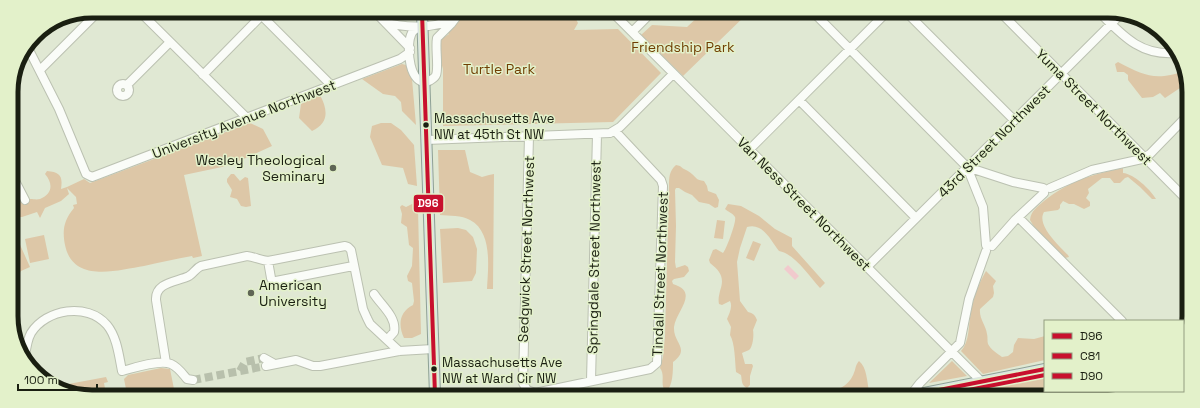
<svg xmlns="http://www.w3.org/2000/svg" width="1200" height="408" viewBox="0 0 1200 408" font-family="'Space Grotesk',sans-serif">
<style>
.green{fill:#ddc7a7}
.water{fill:#f1cacd}
.lines{fill:none;stroke-linecap:round;stroke-linejoin:round}
.minor-tunnel{stroke:#b8c0ac;stroke-width:8;stroke-dasharray:8 4;stroke-linecap:butt}
.minor-casing{stroke:#bbc1b1;stroke-width:10}
.major-casing{stroke:#8ea195;stroke-width:12}
.minor{stroke:#fafcf8;stroke-width:8}
.major{stroke:#dbe5e1;stroke-width:10}
.bus-1-casing{stroke:#e3f1ca;stroke-width:7}
.bus-2-casing{stroke:#e3f1ca;stroke-width:7}
.bus-3-casing{stroke:#e3f1ca;stroke-width:7}
.bus-1{stroke:#c8102e;stroke-width:4}
.bus-2{stroke:#c8102e;stroke-width:4}
.bus-3{stroke:#c8102e;stroke-width:4}
.bus-dot{fill:#1a1f11;stroke:#e3f1ca;stroke-width:1.5}
.poi-dot{fill:#5f6555;stroke:#e3f1ca;stroke-width:1.5}
.labels{text-anchor:middle;dominant-baseline:central;stroke-width:3;stroke-linejoin:round;paint-order:stroke}
.bus-label{font-size:13px;fill:#1a1f11;stroke:#e3f1ca;text-anchor:start}
.park-label{font-size:14px;fill:#703f03;stroke:#e3f1ca}
.street-label{font-size:14px;fill:#1a1f11;stroke:#e3f1ca}
.poi-label{font-size:14px;fill:#1a1f11;stroke:#e3f1ca;text-anchor:end}
.rim{fill:none;stroke:#1a1f11;stroke-width:5}
.line-badge{stroke:#e3f1ca;stroke-width:1.5}
.badge-label{font-size:11px;text-anchor:middle;font-weight:bold;fill:#fff}
</style>
<rect width="100%" height="100%" fill="#e0e8d3"/>
<path class="green" d="M467,12h103l2,3 3,-3h4l-4,5 3,6 -4,7 44,-1 43,44 -48,49 -170,4v-57l-3,-10v-19l9,-6 -2,-2z
M702,13h46l-65,63 -42,-41 11,-10 35,2z
M1118,62c27,14 37,19 67,9l2,6v4l-7,7 -15,10 -5,-5 -7,4 -11,1 -14,-18v-5l-4,-3h-7l-2,-8z
M402,64l4,1 6,14 4,46 -14,-14 -1,-9 -6,-6 -12,-2 -21,-15z
M320,95c8,15 9,28 -8,36l-13,-13 2,-14z
M250,123l13,6 9,17 -33,15 -17,6 -38,8 18,81 -9,2 -1,-2c-16,3 -32,6 -48,10 -26,4 -71,18 -79,-21 -3,-15 -1,-25 9,-37l-1,-3 4,-1 -1,-7 -9,-9 2,6 -8,7 -16,7 -5,10 -3,-6 -15,5h-10v-32l9,17c3,-1 6,-2 9,-3 4,0 6,1 10,0 13,-5 13,-16 5,-25l2,-3c13,1 16,5 14,18l6,-2 17,-8 6,4z
M381,123h10l10,7 13,15 3,41 -9,-2 -5,-16 -21,-3 -12,-28 2,-11z
M438,150h27l5,22 12,5 7,-2 5,-1 -1,115h-6c1,-21 6,-57 -17,-69 -8,-5 -21,-4 -30,-5z
M676,165l4,1c4,4 8,4 12,8 5,4 4,6 12,7l3,5 1,5 8,3 3,6 -1,7 -3,1 -6,-4 -10,-2 -7,-7 -7,-3 -6,-4h-3l-1,2 1,36 -1,36 1,6 9,-3 3,2 1,4 -5,6 -10,2 -2,2 1,3c27,8 3,27 1,43 -1,17 17,21 -1,35 0,9 0,24 -7,30 -7,-7 0,-16 -6,-24l3,-11 2,-21 4,-150c0,-8 0,-15 7,-21z
M1123,168v5c11,1 27,16 33,26h-4l-12,-12 -12,-10 -3,1 -5,5h-6l-4,-5h-8l-14,11 1,4 -3,5 4,4v4l-6,3 -10,-5h-5l-6,-3 -3,4v3l-2,2 -14,2c-8,13 15,34 24,43l1,2 -4,1 -29,-28 -6,-10c1,-9 7,-13 14,-19 27,-21 47,-26 79,-33z
M231,174h3l6,7 5,-4 3,1 3,28 -5,1 -5,-1 -4,-7 -7,-2 2,-7 -5,-8v-3z
M412,204l4,1 2,4 3,125 -9,4h-8c-6,-13 -5,-26 9,-33l1,-4 -2,-18 -4,-2 -1,-5 5,-10 1,-18 -4,-3 -2,-18 -6,-4 1,-9 -2,-7 2,-2 4,2z
M728,204l13,2 18,10 16,13 17,9v8l33,37 -5,5c-11,-12 -25,-34 -41,-37 -8,-10 -16,-29 -32,-24l-7,21 -3,14 3,39 8,11c5,1 7,3 9,8l-4,10c1,5 0,17 -4,20 -2,1 -5,2 -7,3l3,11h7l1,2 -3,10v9l-3,3c-6,-3 -5,-8 -6,-13l-5,-3c-1,-10 -1,-29 -6,-37l1,-8 -4,-8c2,-5 6,-12 3,-18l-8,4 -3,-1c-1,-5 0,-8 1,-13 5,-14 0,-20 -10,-28l-1,-3 4,-10 3,-1 7,4c3,-3 14,-32 12,-36 -2,-4 -7,-5 -10,-8z
M717,220l8,1 -2,18 -9,-1z
M12,227l18,40 -9,4 -9,14z
M458,228l8,2 7,7 4,12 -1,24 -4,8 -29,2 -3,-54z
M44,235l5,24 -19,4 -5,-24z
M753,241l8,3 -7,17 -8,-3z
M986,271l10,10 -3,5 1,7 -1,4 -13,12c-1,10 6,16 7,25 1,4 0,7 1,10 3,6 9,9 14,13l6,-1 5,-4 1,-7 4,-7 16,1 11,-3v24l-62,14 -22,-23c9,-10 7,-26 10,-39 2,-14 8,-29 15,-41z
M859,361c8,6 8,21 10,30l-21,5h-47l1,-2 10,1 5,-4 8,-2 4,3c12,-3 22,-8 26,-22 1,-4 1,-5 4,-9z
M952,361l15,15 -38,7z
M161,368l9,1 5,25h-48l-3,-15 4,-4z
M1045,376v15h28l-5,6h-63l-9,-9z
M106,377l2,5 -4,1 2,11h-35l-13,-8z"/>
<path class="water" d="M788,265l11,11 -4,4 -11,-11z"/>
<g class="lines">
<path class="minor-tunnel" d="M240,371l5,-9 19,-4
M193,380l73,-14"/>
<g class="minor-casing">
<path id="minor" d="M139,11l108,107
M257,11l74,74
M375,12l35,36
M612,12l370,370
M814,13l153,154 16,40 3,38
M907,13l107,107
M1001,13l186,187
M1101,14c22,22 40,42 75,39
M385,22c18,6 50,7 67,-3
M422,25c-4,3 -10,5 -11,10 -5,12 -2,53 18,46 3,-2 6,-3 7,-6 3,-7 -1,-28 1,-37l14,-14 9,-12
M632,32l19,-19
M27,46l32,63 27,65 6,3 308,-118 10,-7
M40,70l59,-59
M203,75l63,-64
M117 90a6 6 0 1 1 12 0a6 6 0 1 1-12 0Z
M127,85l43,-43
M799,100l117,118
M529,136l-6,247 4,7 8,3 115,-24 7,-6 6,-177 -2,-6 -46,-49
M426,140l184,-7 10,-6 53,-53
M750,149l136,-136
M967,167l46,15 30,6
M12,175l13,25
M1050,188l42,-18 50,-11 8,-5 37,-38
M1018,217l104,104
M992,246l23,-26 29,-27
M268,261l3,17 2,3h3l77,-15
M867,267l254,-253
M374,294c7,11 23,23 20,38l-7,8
M25,357c1,-8 2,-17 6,-24 15,-24 56,-31 76,-8 10,12 12,31 15,46 12,-3 38,-12 49,-7 7,3 11,9 16,15l6,1
M264,358l9,5
M166,363l-10,-63c-1,-18 21,-18 33,-24 5,-3 7,-8 12,-10l46,-10c8,1 13,4 21,5l77,-15 3,1 3,3 12,59 4,9 3,6 29,27
M266,366l30,-6 17,6h7l79,-15 34,-2
M591,381l6,-247
M1091,391l6,6
M910,396l10,-13 40,-40 9,-44 17,-48
M1074,397l6,-6"/>
</g>
<g class="major-casing">
<path id="major" d="M422,12l13,383
M982,382l14,15
M909,396l136,-27"/>
</g>
<use href="#minor" class="minor"/>
<use href="#major" class="major"/>
<g class="bus-1-casing">
<path id="bus-1" d="M422,12l13,383"/>
</g>
<g class="bus-2-casing">
<path id="bus-2" d="M909,396l136,-27"/>
</g>
<g class="bus-3-casing">
<path id="bus-3" d="M938,396l107,-21"/>
</g>
<use href="#bus-1" class="bus-1"/>
<use href="#bus-2" class="bus-2"/>
<use href="#bus-3" class="bus-3"/>
</g>
<g class="bus-dot">
<circle cx="426" cy="125" r="3.5"/>
<circle cx="434" cy="369" r="3.5"/>
</g>
<g class="poi-dot">
<circle cx="333" cy="168" r="4"/>
<circle cx="251" cy="293" r="4"/>
</g>
<g class="labels">
<g class="bus-label">
<text x="434" y="118">Massachusetts Ave<tspan x="434" dy="16">NW at 45th St NW</tspan></text>
<text x="442" y="362">Massachusetts Ave<tspan x="442" dy="16">NW at Ward Cir NW</tspan></text>
</g>
<g class="park-label">
<text x="683" y="47">Friendship Park</text>
<text x="499" y="69">Turtle Park</text>
</g>
<g class="street-label">
<text transform="translate(1094 107) rotate(45)">Yuma Street Northwest</text>
<text transform="translate(244 119) rotate(-21)">University Avenue Northwest</text>
<text transform="translate(994 141) rotate(-45)">43rd Street Northwest</text>
<text transform="translate(804 204) rotate(45)">Van Ness Street Northwest</text>
<text transform="translate(526 249) rotate(-88)">Sedgwick Street Northwest</text>
<text transform="translate(594 257) rotate(-89)">Springdale Street Northwest</text>
<text transform="translate(660 274) rotate(-88)">Tindall Street Northwest</text>
</g>
<g class="poi-label">
<text x="325" y="160">Wesley Theological<tspan x="325" dy="16">Seminary</tspan></text>
<text x="259" y="285" text-anchor="start">American<tspan x="259" dy="16">University</tspan></text>
</g>
</g>
<path d="M0 0H1200V408H0ZM92 18H1108A74 74 0 0 1 1182 92V316A74 74 0 0 1 1108 390H92A74 74 0 0 1 18 316V92A74 74 0 0 1 92 18Z" fill="#e3f1ca" fill-rule="evenodd"/>
<path class="rim" d="M92 18H1108A74 74 0 0 1 1182 92V316A74 74 0 0 1 1108 390H92A74 74 0 0 1 18 316V92A74 74 0 0 1 92 18Z"/>
<rect class="line-badge" x="413" y="194" width="31" height="19" rx="4" fill="#c8102e"/>
<g class="badge-label">
<text x="428" y="207">D96</text>
</g>
<rect x="1044" y="320" width="140" height="72" fill="#e3f1ca" stroke="#939d80"/>
<rect x="1052" y="333" width="20" height="6" fill="#c8102e" stroke="#939d80"/>
<text x="1080" y="340" font-size="12" fill="#1a1f11">D96</text>
<rect x="1052" y="353" width="20" height="6" fill="#c8102e" stroke="#939d80"/>
<text x="1080" y="360" font-size="12" fill="#1a1f11">C81</text>
<rect x="1052" y="373" width="20" height="6" fill="#c8102e" stroke="#939d80"/>
<text x="1080" y="380" font-size="12" fill="#1a1f11">D90</text>
<path d="M18 384v6h79v-6" fill="none" stroke="#1a1f11" stroke-width="2"/>
<text x="24" y="384" font-size="12" fill="#1a1f11" stroke="#e3f1ca" stroke-width="3" paint-order="stroke">100 m</text>
</svg>
